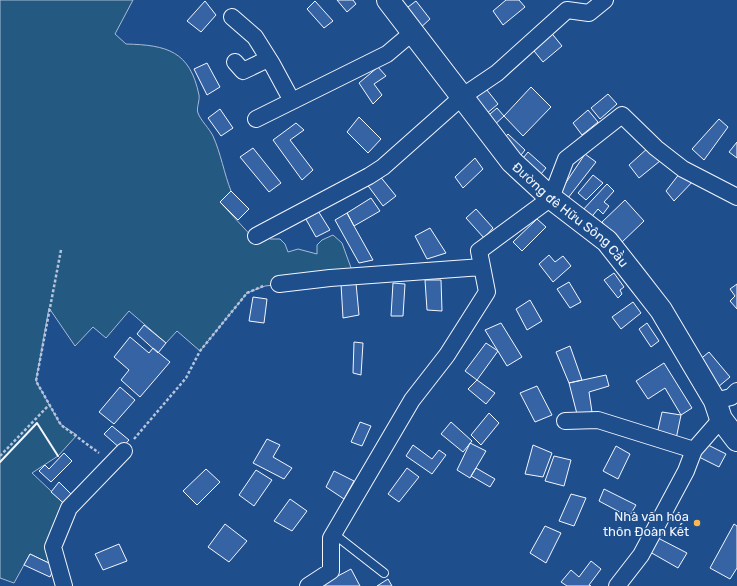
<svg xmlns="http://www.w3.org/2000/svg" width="737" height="586" viewBox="0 0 737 586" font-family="Rubik,sans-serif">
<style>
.green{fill:#245a82;stroke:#a8bbd7}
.building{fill:#3563a3;stroke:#f2f6ff}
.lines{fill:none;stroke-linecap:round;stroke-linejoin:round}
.lane-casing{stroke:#f2f6ff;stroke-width:10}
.street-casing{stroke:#f2f6ff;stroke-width:18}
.secondary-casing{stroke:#f2f6ff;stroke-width:24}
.path{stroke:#b3c4dc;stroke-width:2.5;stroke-dasharray:3 2;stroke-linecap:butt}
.lane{stroke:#1f4e8c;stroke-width:8}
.street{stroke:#1f4e8c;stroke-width:16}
.secondary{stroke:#1f4e8c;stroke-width:22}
.wall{stroke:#f2f6ff;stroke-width:2}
.poi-dot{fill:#ffb74d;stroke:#1f4e8c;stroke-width:1.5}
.labels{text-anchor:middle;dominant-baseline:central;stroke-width:3;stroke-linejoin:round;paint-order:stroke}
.street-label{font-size:13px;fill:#f2f6ff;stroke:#1f4e8c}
.poi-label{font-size:13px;fill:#f2f6ff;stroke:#1f4e8c;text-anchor:end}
</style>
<rect width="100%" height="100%" fill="#1f4e8c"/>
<path class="green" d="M0,0h133l-18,34 11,10c41,1 64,7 73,51 1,6 -3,13 -1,18 3,8 11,15 15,23 8,18 11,37 18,55l-11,11 35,38 9,-8 6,7h10l5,5 3,8 10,-3 19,5v-9l5,-5 11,-5 9,8 12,33 -89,10 -18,7 -47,58 -23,-20 -11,12 -37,-32 -23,27 -13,-11 -18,19 -26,-38 -13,73 24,43 17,11 -19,21 -26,17 37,35 -14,58 -25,-12 -16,29 -14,-5z"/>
<path class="building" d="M337,0h16l3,4 -9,8z
M506,0h13l6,7 -22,18 -10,-14z
M205,1l11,14 -15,17 -14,-11z
M315,1l18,20 -9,7 -17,-19z
M416,1l14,18 -12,11 -14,-20z
M549,30l13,16 -19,16 -13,-16z
M207,63l13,24 -13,8 -13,-26z
M378,67l8,9 -12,8 8,11 -9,9 -14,-21z
M483,85l15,19 -12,10 -17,-17z
M531,87l20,20 -28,29 -19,-20z
M608,94l9,10 -17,15 -9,-11z
M497,108l7,8 -13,12 -8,-8z
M220,109l13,19 -12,8 -13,-18z
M588,110l10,12 -16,13 -9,-12z
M359,117l22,22 -13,14 -21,-21z
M719,119l9,8 -24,33 -12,-11z
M296,123l8,7 -14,10 23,30 -11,10 -29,-40z
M508,134l17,16 -8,10 -18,-16z
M737,142v16l-8,-6z
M649,147l11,14 -21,17 -10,-13z
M253,148l28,35 -12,9 -29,-35z
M528,152l18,16 -10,12 -17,-17z
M585,154l11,8 -28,36 -9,-5z
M475,158l8,11 -20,19 -8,-11z
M683,169l14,8 -23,24 -8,-10z
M379,175l17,21 -13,10 -17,-23z
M593,175l10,8 -17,17 -8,-7z
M607,184l7,7 -10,11 5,4 -6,8 -5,-5 -9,11 -8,-8z
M231,191l18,18 -11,11 -18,-18z
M371,198l9,13 -26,15 -7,-13z
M625,200l19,21 -24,23 -18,-22z
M315,206l15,24 -14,7 -13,-23z
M476,209l17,19 -9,10 -18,-20z
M347,213l7,13 19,34 -14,3 -24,-43z
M537,219l9,8 -24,24 -9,-9z
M430,228l16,25 -19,6 -12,-23z
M549,255l6,7 8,-6 8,10 -18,16 -14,-18z
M614,273l10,14 -4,3 2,4 -4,4 -14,-18z
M425,280h16l1,31 -15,-1z
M569,282l12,20 -11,6 -13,-19z
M356,283l3,32 -16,3 -2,-34z
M393,283l12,1 -2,32h-12z
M737,284v25l-7,-8 5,-5 -5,-7z
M253,297l14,2 -3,24 -15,-2z
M530,300l12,21 -15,9 -11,-21z
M633,302l8,11 -20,16 -9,-12z
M501,323l21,34 -15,9 -22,-36z
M647,323l12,18 -8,6 -12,-18z
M144,325l22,18 -8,10 -21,-19z
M130,337l19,16 4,-5 17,14 -30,35 -19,-17 8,-10 -15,-13z
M354,342l9,1 -2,32 -8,-2z
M486,343l12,8 -21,29 -12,-9z
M570,346l12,34 -13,3 -13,-31z
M709,352l21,25 -12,10 -20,-26z
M664,363l28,45 -11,7 -16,-27 -17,11 -12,-18z
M606,375l3,11 -20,6 3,20 -15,2 -8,-31z
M477,380l18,13 -9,11 -18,-15z
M537,386l15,29 -17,7 -15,-29z
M120,387l15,13 -21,24 -15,-12z
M662,412l19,3 -5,24 -19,-5z
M489,413l10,10 -18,22 -10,-10z
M360,422l11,4 -9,20 -11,-4z
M451,422l21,19 -9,11 -22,-18z
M112,426l17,14 -8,9 -17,-15z
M267,439l13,6 -7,12 19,11 -8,11 -31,-16z
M470,443l16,8 -16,27 -13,-8z
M704,443l22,11 -7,13 -22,-11z
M413,445l19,14 7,-9 7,5 -14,19 -26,-18z
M533,445l19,8 -9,24 -18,-3z
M616,446l14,8 -12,25 -15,-8z
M64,453l8,8 -21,21 -12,-11 6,-6 4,4z
M554,456l17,4 -7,26 -19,-5z
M407,468l12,9 -20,25 -11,-8z
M476,468l19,11 -5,8 -19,-11z
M206,469l14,13 -23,23 -14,-14z
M256,470l16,10 -18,26 -15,-11z
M334,471l20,10 -10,18 -18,-12z
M59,482l18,18 -8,8 -18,-16z
M604,489l32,16 -7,12 -30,-16z
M571,494l15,4 -12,28 -15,-5z
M290,499l17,12 -15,20 -18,-10z
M225,524l22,17 -18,21 -21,-15z
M734,524l3,2v42l-7,11 -20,-11z
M545,526l16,7 -15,30 -16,-10z
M658,538l29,15 -9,15 -28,-16z
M119,544l8,17 -24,9 -8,-16z
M30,554l25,12 -5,11 -26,-12z
M591,561l10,8 -12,16 2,1h-24l-6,-4 10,-12 8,7z
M351,569l9,17h-41z
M388,579l4,7h-15z"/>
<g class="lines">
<g class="lane-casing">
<path id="lane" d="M334,534l50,39"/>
</g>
<g class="street-casing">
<path id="street" d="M232,17l23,20 17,27 20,37
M235,62l8,9 25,-12
M256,119l131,-65 26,-22
M256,236l113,-60 14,-9 80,-71 34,-23 70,-63 22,3 16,-13
M279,284l51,-6 152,-11
M715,401l16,-4 6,-6
M565,421l33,-1 96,30
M64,586l-11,-39 16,-39 55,-57
M308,586l23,-15v-33l81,-138 35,-45 40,-63 -8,-41 72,-53 15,-39 56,-44 34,33 27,21 54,28
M617,586l24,-31 45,-84 8,-21 27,-31"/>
</g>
<g class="secondary-casing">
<g id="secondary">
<path id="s1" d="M388,0l124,162 39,36 56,43 26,33 28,36 54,91 6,18 16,21"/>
</g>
</g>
<path class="path" d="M61,250l-25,131 25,44 38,28
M134,439l52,-61 14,-27 47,-58 16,-7
M0,456l49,-51"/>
<use href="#lane" class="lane"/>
<use href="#street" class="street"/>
<use href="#secondary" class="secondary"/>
<path class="wall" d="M0,462l37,-39 21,33"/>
</g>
<circle class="poi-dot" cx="697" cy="523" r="4"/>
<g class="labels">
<g class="street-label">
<text stroke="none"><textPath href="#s1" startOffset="283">Đường đê Hữu Sông Cầu</textPath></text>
</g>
<g class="poi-label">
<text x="689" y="516">Nhà văn hóa<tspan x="689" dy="15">thôn Đoàn Kết</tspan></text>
</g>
</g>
</svg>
